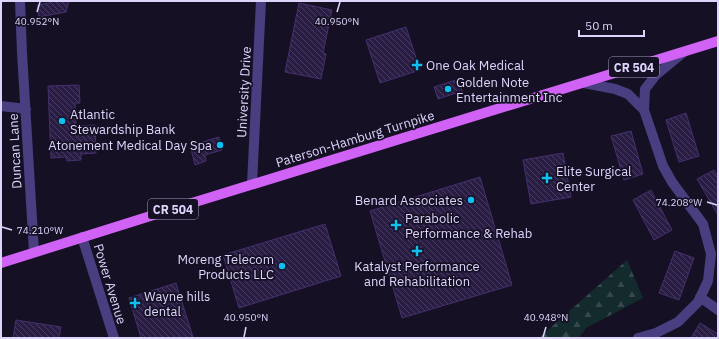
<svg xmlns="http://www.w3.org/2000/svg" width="719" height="339" viewBox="0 0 719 339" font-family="'IBM Plex Sans',sans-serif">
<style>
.forest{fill:url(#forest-firs)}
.building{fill:url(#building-back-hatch);stroke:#44306e}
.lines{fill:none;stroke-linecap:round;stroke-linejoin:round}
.minor{stroke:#483e80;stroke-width:10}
.major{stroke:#d062f6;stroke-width:10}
.ticks{fill:none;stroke:#ded5fd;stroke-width:1.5}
.poi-dot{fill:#0ebff0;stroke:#161024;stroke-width:1.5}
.labels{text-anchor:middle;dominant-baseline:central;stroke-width:3.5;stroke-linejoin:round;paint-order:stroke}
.shield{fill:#161024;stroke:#a29abc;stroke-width:1}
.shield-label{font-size:12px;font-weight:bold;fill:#ded5fd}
.poi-label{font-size:13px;fill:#ded5fd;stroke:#161024;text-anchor:start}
.street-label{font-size:13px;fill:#ded5fd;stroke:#161024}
.ticks-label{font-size:10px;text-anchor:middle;fill:#ded5fd;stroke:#161024;stroke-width:3.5;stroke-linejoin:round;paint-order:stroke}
</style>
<defs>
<pattern id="forest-firs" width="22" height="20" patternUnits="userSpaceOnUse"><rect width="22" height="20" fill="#132b2d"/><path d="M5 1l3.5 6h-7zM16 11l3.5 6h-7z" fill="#35494c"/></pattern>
<pattern id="building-back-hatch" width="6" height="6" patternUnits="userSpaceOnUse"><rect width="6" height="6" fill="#291d44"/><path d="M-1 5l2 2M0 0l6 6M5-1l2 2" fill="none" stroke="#483d60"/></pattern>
</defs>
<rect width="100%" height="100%" fill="#161024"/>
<path class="forest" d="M627,260l16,38 -57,30 -7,10h-40z"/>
<path class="building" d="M51,1h18l-3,11 -27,5 -2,-12 13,-2z
M299,3l33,7 -9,43 3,1 -5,25 -36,-7z
M406,27l14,43 -40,13 -14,-43z
M459,79l3,12 -24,8 -4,-12z
M79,85l1,18h-5l1,23 19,-1 1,28 -15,1v6l-14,1 -1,-4 -15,1 -3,-72z
M686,113l13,43 -20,6 -13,-42z
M631,131l12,43 -19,6 -13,-44z
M219,137l3,13 -17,5 1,6 -11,4 -4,-16 10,-2 -2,-4z
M563,153l8,44 -40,7 -8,-44z
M714,170l4,6v39l-21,-36z
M480,177l32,108 -110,33 -32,-107z
M651,190l21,40 -18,10 -21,-40z
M325,224l16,52 -102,32 -16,-53z
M675,251l19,7 -15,42 -20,-7z
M176,283l17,54 -5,1h-47l-12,-40z
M16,320l45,7 -2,11h-46z
M700,323l18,11v4h-27z"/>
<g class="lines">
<path class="minor" d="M20,1l2,52 12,199
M584,83l31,6 13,5 16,16
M1,106l25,3
M252,184l9,-183
M82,237l32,101
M700,297l18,13
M638,338l18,-5 22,-11 20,-20 10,-21 3,-27 -8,-30 -31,-42 -9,-16 -19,-56 1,-21 11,-14 28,-23"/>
<path class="major" d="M1,263l178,-56 539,-166"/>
</g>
<path class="ticks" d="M37,12l3,-10M337,12l3,-10M707,202l10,3M2,227l10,3M244,337l2,-10M543,337l3,-10"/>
<g class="poi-dot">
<path d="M415 59h4v4h4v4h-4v4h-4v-4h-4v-4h4z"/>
<circle cx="448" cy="89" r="4"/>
<circle cx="62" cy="121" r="4"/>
<circle cx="220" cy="145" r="4"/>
<path d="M545 172h4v4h4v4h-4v4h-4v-4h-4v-4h4z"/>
<circle cx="471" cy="200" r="4"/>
<path d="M394 219h4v4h4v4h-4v4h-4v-4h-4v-4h4z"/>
<path d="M415 245h4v4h4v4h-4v4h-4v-4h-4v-4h4z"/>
<circle cx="282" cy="266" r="4"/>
<path d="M133 297h4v4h4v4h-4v4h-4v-4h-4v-4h4z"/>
</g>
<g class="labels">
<g class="shield">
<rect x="609" y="57" width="50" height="20" rx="3"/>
<rect x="148" y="199" width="50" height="20" rx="3"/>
</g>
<g class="shield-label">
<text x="634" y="67">CR 504</text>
<text x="173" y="209">CR 504</text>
</g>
<g class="poi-label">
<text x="426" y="65">One Oak Medical</text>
<text x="456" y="82">Golden Note<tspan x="456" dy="15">Entertainment Inc</tspan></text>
<text x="70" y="114">Atlantic<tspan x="70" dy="15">Stewardship Bank</tspan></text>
<text x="212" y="145" text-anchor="end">Atonement Medical Day Spa</text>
<text x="556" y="171">Elite Surgical<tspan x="556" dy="15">Center</tspan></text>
<text x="463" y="200" text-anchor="end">Benard Associates</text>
<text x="405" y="218">Parabolic<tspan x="405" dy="15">Performance &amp; Rehab</tspan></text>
<text x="274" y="259" text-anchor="end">Moreng Telecom<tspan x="274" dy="15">Products LLC</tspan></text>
<text x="417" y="266" text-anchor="middle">Katalyst Performance<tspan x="417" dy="15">and Rehabilitation</tspan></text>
<text x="144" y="296">Wayne hills<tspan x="144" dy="15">dental</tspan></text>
</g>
<g class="street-label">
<text transform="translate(244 92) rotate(-87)">University Drive</text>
<text transform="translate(355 139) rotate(-17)">Paterson-Hamburg Turnpike</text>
<text transform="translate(15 151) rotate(-93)">Duncan Lane</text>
<text transform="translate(110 284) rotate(73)">Power Avenue</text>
</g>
</g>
<g class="ticks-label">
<text x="37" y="25">40.952°N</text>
<text x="337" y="25">40.950°N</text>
<text x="679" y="206">74.208°W</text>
<text x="40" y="234">74.210°W</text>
<text x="246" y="321">40.950°N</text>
<text x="546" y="321">40.948°N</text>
</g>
<rect width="719" height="339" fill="none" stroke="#ded5fd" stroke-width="4"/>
<path d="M579 30v6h65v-6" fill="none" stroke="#ded5fd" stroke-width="2"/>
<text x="585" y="30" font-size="12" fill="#ded5fd" stroke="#161024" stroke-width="3" paint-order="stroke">50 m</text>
</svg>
